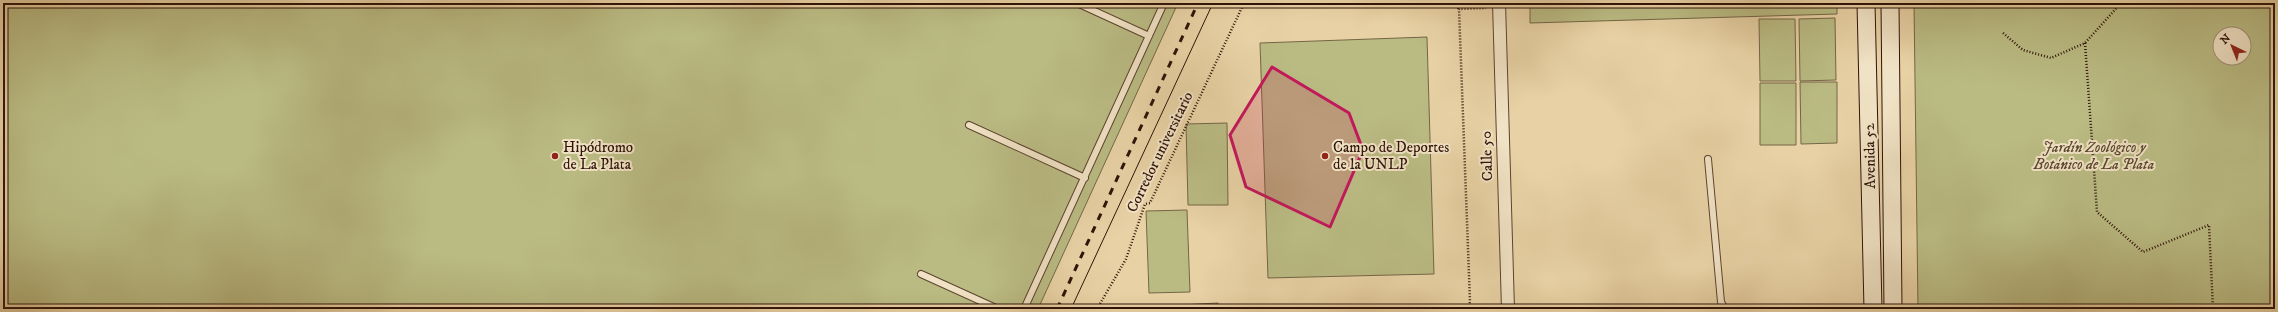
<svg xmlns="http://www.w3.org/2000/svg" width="2278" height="312" viewBox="0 0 2278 312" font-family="'IM FELL DW Pica',serif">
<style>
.green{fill:#babb83;stroke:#746646;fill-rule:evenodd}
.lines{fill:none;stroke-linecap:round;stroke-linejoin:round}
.lane-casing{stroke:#5d422f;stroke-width:8}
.street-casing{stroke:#5d422f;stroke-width:14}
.secondary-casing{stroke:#2f1208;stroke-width:19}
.path{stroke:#2f1208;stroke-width:2.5;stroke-dasharray:1 2;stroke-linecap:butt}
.lane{stroke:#f0e2c4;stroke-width:6}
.street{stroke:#f0e2c4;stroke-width:12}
.secondary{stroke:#f0e2c4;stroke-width:17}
.tram{stroke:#2f1208;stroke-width:1}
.rail{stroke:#2f1208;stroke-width:3;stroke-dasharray:7 7;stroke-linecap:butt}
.marked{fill:#c2185b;fill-opacity:0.2;stroke:#c2185b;stroke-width:3;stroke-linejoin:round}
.poi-dot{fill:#8f2418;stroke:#f0e2c4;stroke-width:1.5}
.labels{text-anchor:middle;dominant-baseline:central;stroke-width:4;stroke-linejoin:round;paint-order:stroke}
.poi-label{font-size:15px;fill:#2f1208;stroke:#f0e2c4;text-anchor:start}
.park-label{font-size:15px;font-style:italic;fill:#59452d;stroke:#f0e2c4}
.street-label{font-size:15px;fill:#2f1208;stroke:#f0e2c4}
</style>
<rect width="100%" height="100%" fill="#e8d2a5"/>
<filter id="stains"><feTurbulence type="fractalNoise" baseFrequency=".005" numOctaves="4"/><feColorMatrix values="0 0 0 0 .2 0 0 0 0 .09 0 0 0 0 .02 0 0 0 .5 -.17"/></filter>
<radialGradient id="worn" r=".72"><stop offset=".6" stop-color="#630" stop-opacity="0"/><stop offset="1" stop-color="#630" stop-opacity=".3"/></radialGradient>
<path class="green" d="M3,3h1175l-140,306h-1035z
M1530,3h307v11l-307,9z
M1914,3h361v306h-357zM2220,34h24v24h-24z
M1835,18l1,62 -36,1 -1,-62z
M1759,19h36l1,62h-36z
M1427,37l7,237 -166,4 -8,-235z
M1800,82h37v61l-36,1z
M1760,83h36v62h-36z
M1227,123l1,82h-40l-2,-81z
M1187,210l3,82 -41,1 -3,-82z
M1218,303l1,6h-117z"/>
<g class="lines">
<g class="lane-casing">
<path id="lane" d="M1077,3l72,33
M969,125l116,53
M1708,159l13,143 4,7
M921,274l77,35
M1024,309l140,-306"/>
</g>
<g class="street-casing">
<path id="street" d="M1499,3l9,306"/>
</g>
<g class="secondary-casing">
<path id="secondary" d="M1866,3l7,306
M1890,3l3,306"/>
</g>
<path class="path" d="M1454,3l5,6
M2003,33l20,17 28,8 34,-15 36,-40
M2085,43l12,169 46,40 66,-27 4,84
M1097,309l29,-50 19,-55 5,-1 94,-200
M1468,309l2,-7 -11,-293 27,-1"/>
<use href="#lane" class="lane"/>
<use href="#street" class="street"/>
<use href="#secondary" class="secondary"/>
<path class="tram" d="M1071,309l142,-306"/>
<path class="rail" d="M1057,309l141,-306"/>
</g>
<path class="marked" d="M1272,67l77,46 14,37 -33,77 -84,-40 -16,-52z"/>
<g class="poi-dot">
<circle cx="555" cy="156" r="4"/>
<circle cx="1325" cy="156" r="4"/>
</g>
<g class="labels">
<g class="poi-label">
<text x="563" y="147">Hipódromo<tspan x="563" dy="17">de La Plata</tspan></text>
<text x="1333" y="147">Campo de Deportes<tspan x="1333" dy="17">de la UNLP</tspan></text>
</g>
<g class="park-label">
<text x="2094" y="147">Jardín Zoológico y<tspan x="2094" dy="17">Botánico de La Plata</tspan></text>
</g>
<g class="street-label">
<text transform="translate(1160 152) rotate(-64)">Corredor universitario</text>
<text transform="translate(1487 156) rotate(-92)">Calle 50</text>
<text transform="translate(1870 156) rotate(-91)">Avenida 52</text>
</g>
</g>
<rect width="2278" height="312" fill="none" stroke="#e8d2a5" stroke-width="16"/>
<rect x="4" y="4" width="2270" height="304" fill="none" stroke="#2f1208" stroke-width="2"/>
<rect x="8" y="8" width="2262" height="296" fill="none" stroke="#2f1208"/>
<g transform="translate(2232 46) rotate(317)"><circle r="19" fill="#f0e2c4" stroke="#a38f79"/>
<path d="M0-3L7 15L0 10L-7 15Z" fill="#8f2418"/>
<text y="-6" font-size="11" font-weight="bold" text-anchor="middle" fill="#2f1208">N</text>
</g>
<rect width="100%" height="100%" filter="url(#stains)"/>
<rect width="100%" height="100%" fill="url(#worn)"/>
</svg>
